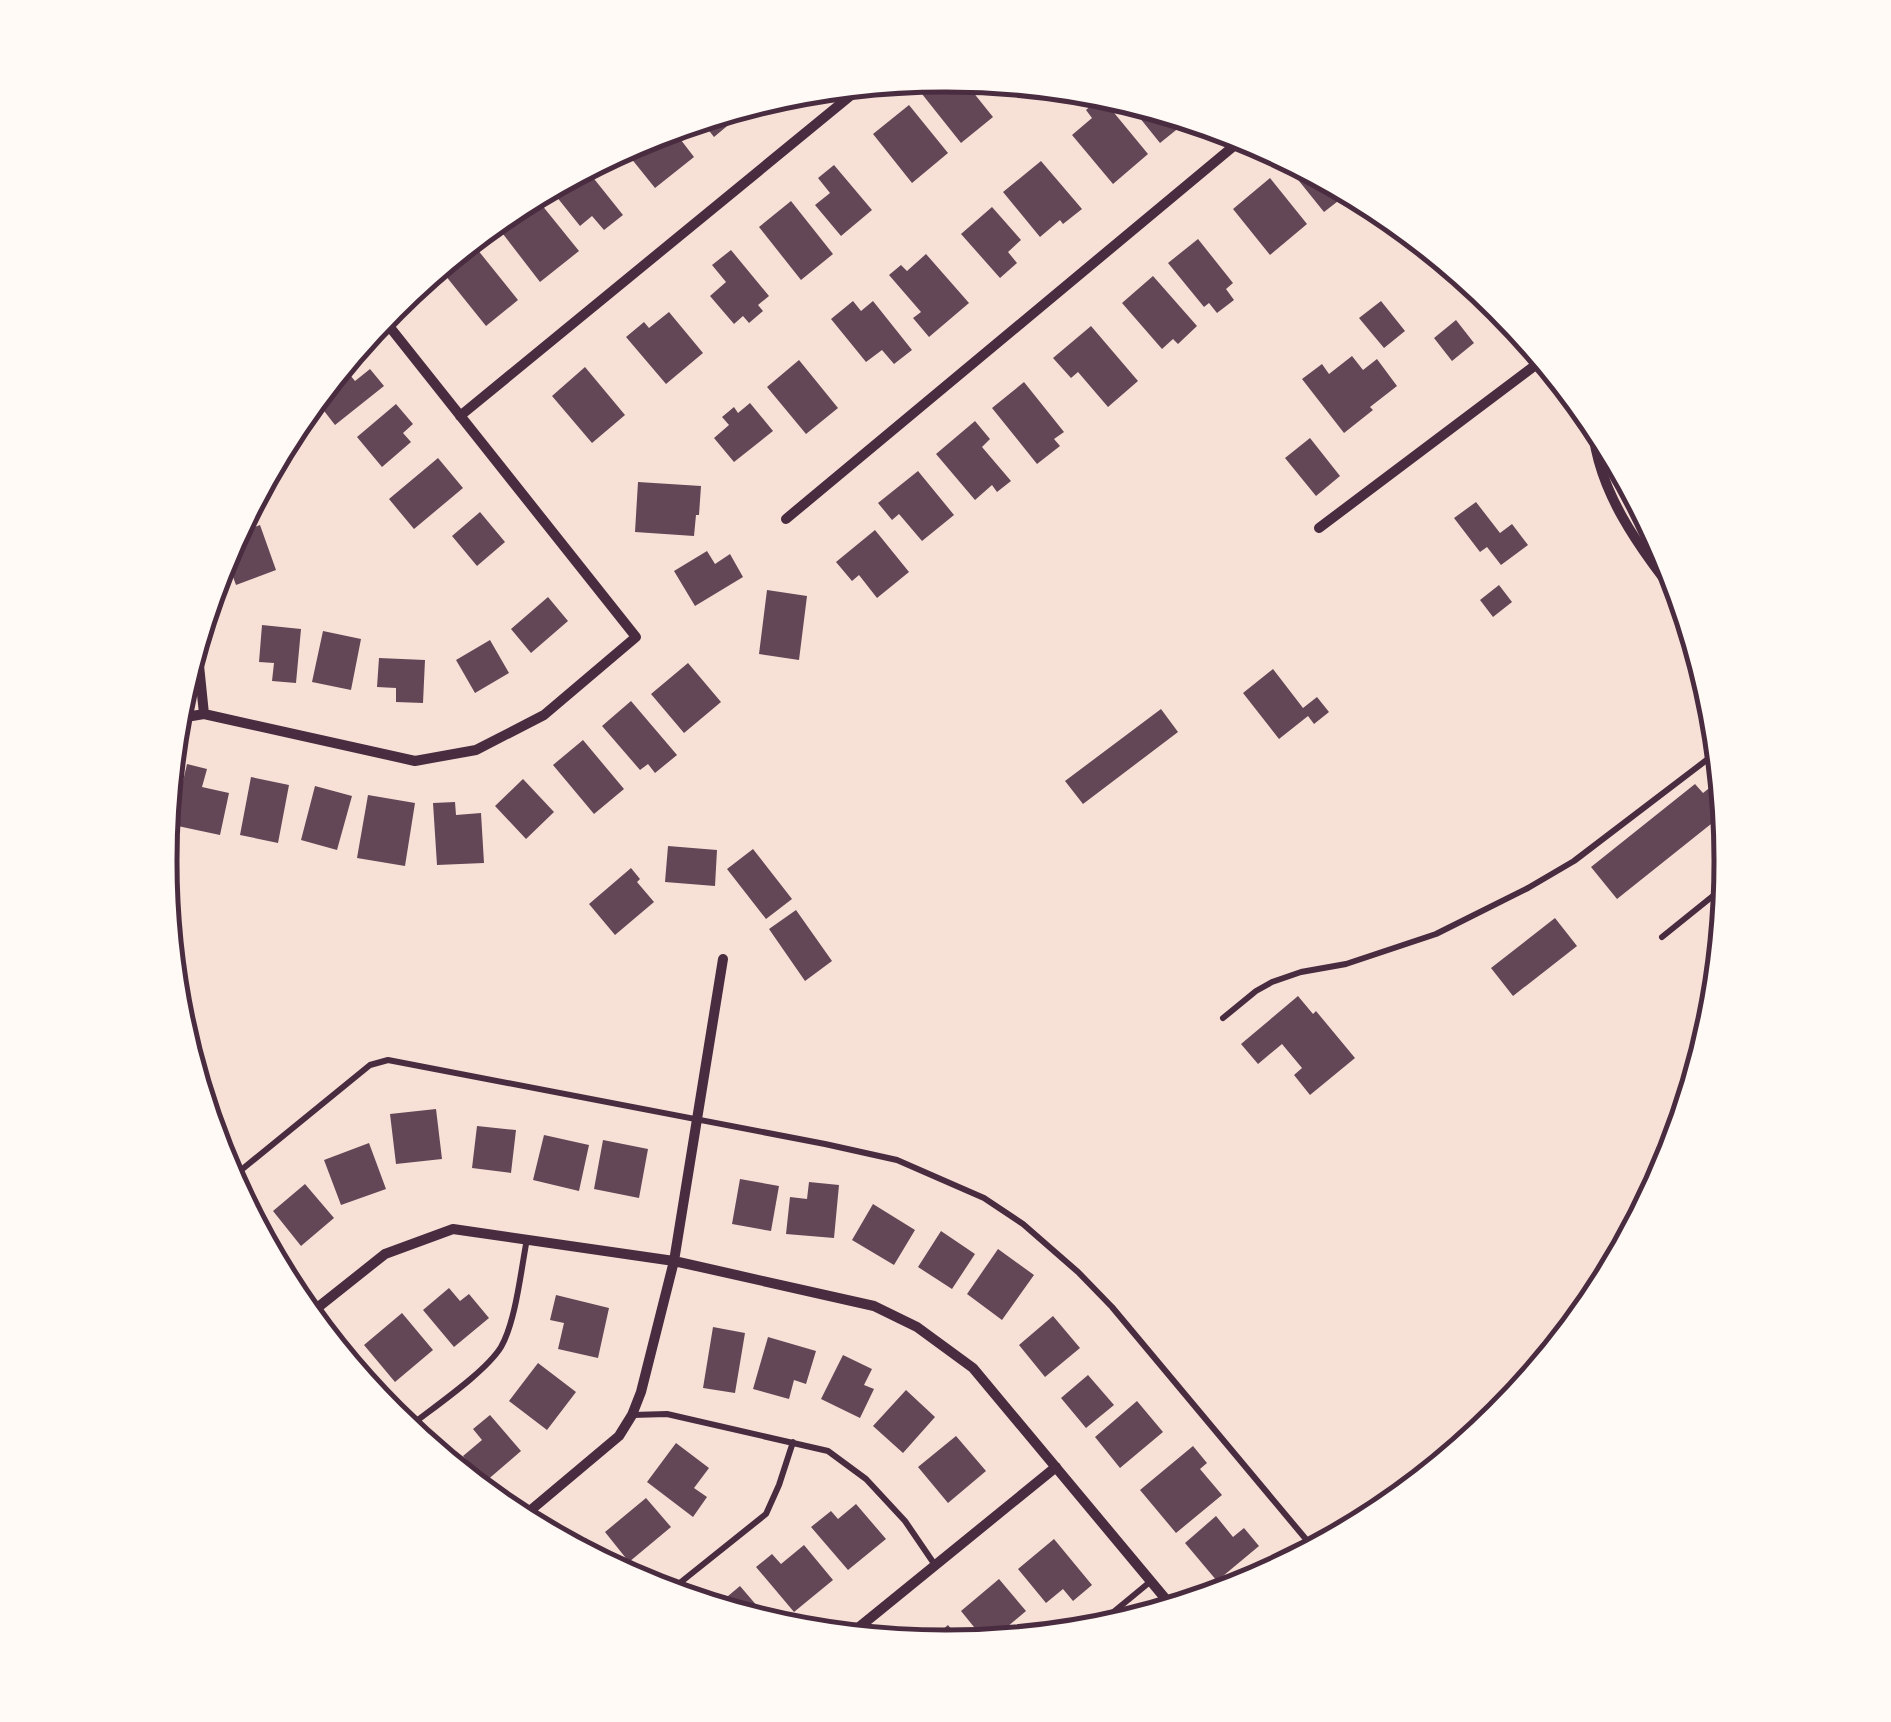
<svg xmlns="http://www.w3.org/2000/svg" width="1891" height="1722" viewBox="0 0 1891 1722" font-family="'IBM Plex Serif',serif">
<style>
.building{fill:#644757}
.lines{fill:none;stroke-linecap:round;stroke-linejoin:round}
.service{stroke:#4a2c40;stroke-width:6}
.minor{stroke:#4a2c40;stroke-width:10}
.rim{fill:none;stroke:#4a2c40;stroke-width:5}
</style>
<rect width="100%" height="100%" fill="#f7e1d7"/>
<path class="building" d="M945,75l15,1 33,41 -32,26 -39,-49z
M1101,97l47,57 -35,30 -41,-49 20,-17 -6,-8z
M1123,97l68,21 -31,25z
M757,101l-43,36 -15,-19z
M909,105l39,48 -36,30 -39,-49z
M671,127l23,30 -39,31 -33,-41 23,-12z
M1041,161l41,48 -19,15 -3,-4 -20,17 -37,-45z
M1300,164l51,27 -27,21 -33,-41z
M834,165l38,45 -31,26 -26,-31 15,-12 -12,-15z
M587,170l36,45 -19,15 -12,-14 -12,10 -24,-30z
M1270,178l37,46 -37,31 -37,-46z
M791,201l42,53 -32,26 -42,-53z
M541,204l38,47 -39,31 -37,-48z
M992,207l29,33 -13,12 9,11 -17,15 -39,-44z
M1198,239l35,44 -7,6 8,11 -17,13 -8,-10 -5,4 -36,-44z
M477,249l41,51 -32,26 -41,-51z
M731,250l38,46 -11,9 5,6 -14,12 -6,-7 -9,8 -24,-28 16,-14 -14,-17z
M926,254l43,49 -40,34 -16,-19 8,-6 -32,-37 12,-10 6,6z
M1153,276l44,50 -19,18 -5,-5 -11,10 -40,-46z
M853,301l8,10 12,-10 39,49 -18,14 -12,-14 -16,12 -35,-43z
M1381,301l24,30 -21,17 -25,-30z
M669,312l34,41 -37,31 -40,-47 18,-15 5,6z
M1456,320l18,23 -22,18 -18,-23z
M1091,326l47,55 -30,26 -30,-35 -7,6 -18,-20z
M1352,356l11,14 14,-11 20,27 -27,21 3,3 -29,23 -42,-54 20,-15 7,10z
M799,360l39,48 -32,26 -39,-47z
M341,364l14,17 15,-12 14,17 -49,39 -21,-27z
M585,367l40,48 -33,28 -40,-47z
M1024,382l40,50 -10,7 6,7 -23,18 -45,-56z
M750,403l23,28 -39,31 -20,-24 15,-13 -7,-8 12,-10 4,6z
M396,404l17,20 -10,9 8,9 -29,25 -25,-30z
M975,421l15,18 -8,8 29,34 -14,11 -5,-7 -17,15 -39,-46z
M1310,438l30,38 -24,20 -31,-38z
M438,458l25,30 -49,41 -25,-30z
M918,471l36,44 -32,26 -23,-27 -7,6 -14,-17z
M638,482l63,4 -2,29h-3l-2,21 -59,-4z
M1476,502l24,31 12,-9 16,21 -27,20 -14,-18 -7,5 -26,-34z
M480,512l25,30 -28,24 -25,-30z
M260,525l16,45 -40,15 -12,-33 9,-17z
M875,530l34,42 -32,26 -18,-23 -7,6 -16,-19z
M707,551l8,13 15,-10 13,23 -48,29 -21,-35z
M1499,585l13,17 -19,15 -13,-17z
M767,590l40,6 -8,64 -40,-6z
M548,597l20,24 -37,32 -20,-24z
M262,625l39,4 -5,54 -24,-2 2,-18 -15,-1z
M323,631l38,8 -10,51 -39,-8z
M490,640l19,33 -34,20 -19,-33z
M379,658l46,2 -2,43 -27,-1v-14l-19,-1z
M688,663l33,39 -37,31 -33,-39z
M1273,669l30,39 14,-11 12,15 -15,12 -6,-8 -29,23 -36,-46z
M631,701l46,54 -22,18 -7,-9 -8,6 -38,-44z
M1161,709l17,23 -95,72 -18,-23z
M583,740l41,49 -30,25 -41,-49z
M187,764l20,5 -5,18 27,6 -9,42 -47,-10z
M251,777l38,8 -11,58 -38,-8z
M523,779l31,33 -28,27 -31,-33z
M1717,782l8,9v5l-12,10 8,10 -104,83 -26,-32 104,-83 8,9z
M315,786l37,10 -15,54 -36,-10z
M368,795l47,8 -10,63 -48,-8z
M455,802l1,13 25,-2 3,50 -47,2 -4,-62z
M668,846l49,4 -2,36 -50,-4z
M753,849l39,50 -26,20 -39,-50z
M631,868l9,11 -3,3 17,20 -39,33 -26,-31z
M796,910l36,51 -27,20 -36,-52z
M1555,918l22,28 -64,50 -22,-28z
M1298,996l15,18 3,-3 39,47 -45,37 -16,-20 8,-7 -20,-24 -24,20 -17,-20z
M436,1109l6,50 -46,5 -6,-50z
M477,1126l39,4 -5,43 -39,-5z
M544,1135l45,10 -10,46 -46,-11z
M603,1140l45,9 -9,49 -45,-9z
M369,1143l17,46 -45,16 -17,-45z
M740,1179l39,7 -8,45 -39,-7z
M809,1182l30,3 -5,53 -48,-4 4,-37 17,2z
M305,1184l29,34 -33,28 -28,-35z
M873,1204l42,26 -21,35 -42,-25z
M941,1231l34,23 -23,35 -34,-22z
M998,1249l36,26 -32,45 -35,-26z
M449,1288l11,13 9,-7 20,24 -35,29 -31,-37z
M556,1295l53,13 -11,50 -40,-9 6,-26 -14,-3z
M402,1313l31,37 -38,32 -31,-37z
M1053,1316l27,32 -35,29 -26,-32z
M713,1327l32,6 -10,60 -32,-5z
M768,1337l48,14 -10,33 -12,-4 -5,19 -36,-10z
M352,1350l37,45 -10,9 -37,-46z
M843,1355l29,14 -8,16 10,4 -14,29 -39,-19z
M538,1363l38,29 -29,38 -38,-29z
M1088,1375l26,30 -28,23 -25,-30z
M906,1390l29,27 -32,36 -30,-27z
M1137,1401l26,31 -43,36 -25,-31z
M490,1415l31,36 -36,31 -22,-26 19,-16 -9,-11z
M956,1436l30,35 -38,32 -30,-36z
M676,1443l33,25 -15,20 13,9 -14,20 -46,-35z
M1193,1446l14,17 -7,6 22,26 -46,38 -36,-43z
M646,1498l25,29 -42,35 -24,-30z
M856,1504l30,35 -38,31 -37,-43 20,-16 7,8z
M1216,1516l17,21 11,-9 15,18 -42,35 -32,-38z
M586,1538l28,33 -41,-22z
M1054,1539l38,46 -19,16 -10,-12 -17,14 -28,-34z
M804,1545l29,35 -39,32 -38,-45 16,-13 9,10z
M1255,1567l9,11 -18,9 -23,7z
M999,1579l27,32 -19,16 7,8 -7,6 -20,2 -26,-32z
M740,1586l35,41 -57,-17 -2,-4z
M948,1625l17,20 -20,2 -21,-2z"/>
<g class="lines">
<path class="service" d="M1662,937l67,-54
M1223,1018l33,-27 16,-9 29,-10 45,-8 90,-30 92,-46 46,-27 147,-112
M229,1180l141,-115 18,-5 437,84 72,16 87,38 39,26 55,48 34,35 203,243
M632,1415l35,-1 161,37 38,28 39,42 30,44
M405,1430c26,-21 80,-57 96,-83 15,-26 20,-78 26,-108
M666,1594l100,-80 13,-29 14,-43
M1088,1633l63,-52"/>
<path class="minor" d="M460,416l406,-333
M1592,416c1,73 50,135 93,190
M786,519l461,-384
M1319,528l226,-170
M196,636l8,78
M174,719l30,-5 211,47 61,-11 68,-35 92,-78 -255,-321
M307,1316l78,-62 68,-25 221,32 200,45 43,21 56,41 201,241
M519,1520l100,-84 13,-21 9,-23 33,-131 49,-302
M847,1637l209,-170"/>
</g>
<path d="M0 0H1891V1722H0ZM945 92H946A768 768 0 0 1 1714 860V862A768 768 0 0 1 946 1630H945A768 768 0 0 1 177 862V860A768 768 0 0 1 945 92Z" fill="#fffaf5" fill-rule="evenodd"/>
<path class="rim" d="M945 92H946A768 768 0 0 1 1714 860V862A768 768 0 0 1 946 1630H945A768 768 0 0 1 177 862V860A768 768 0 0 1 945 92Z"/>
</svg>
